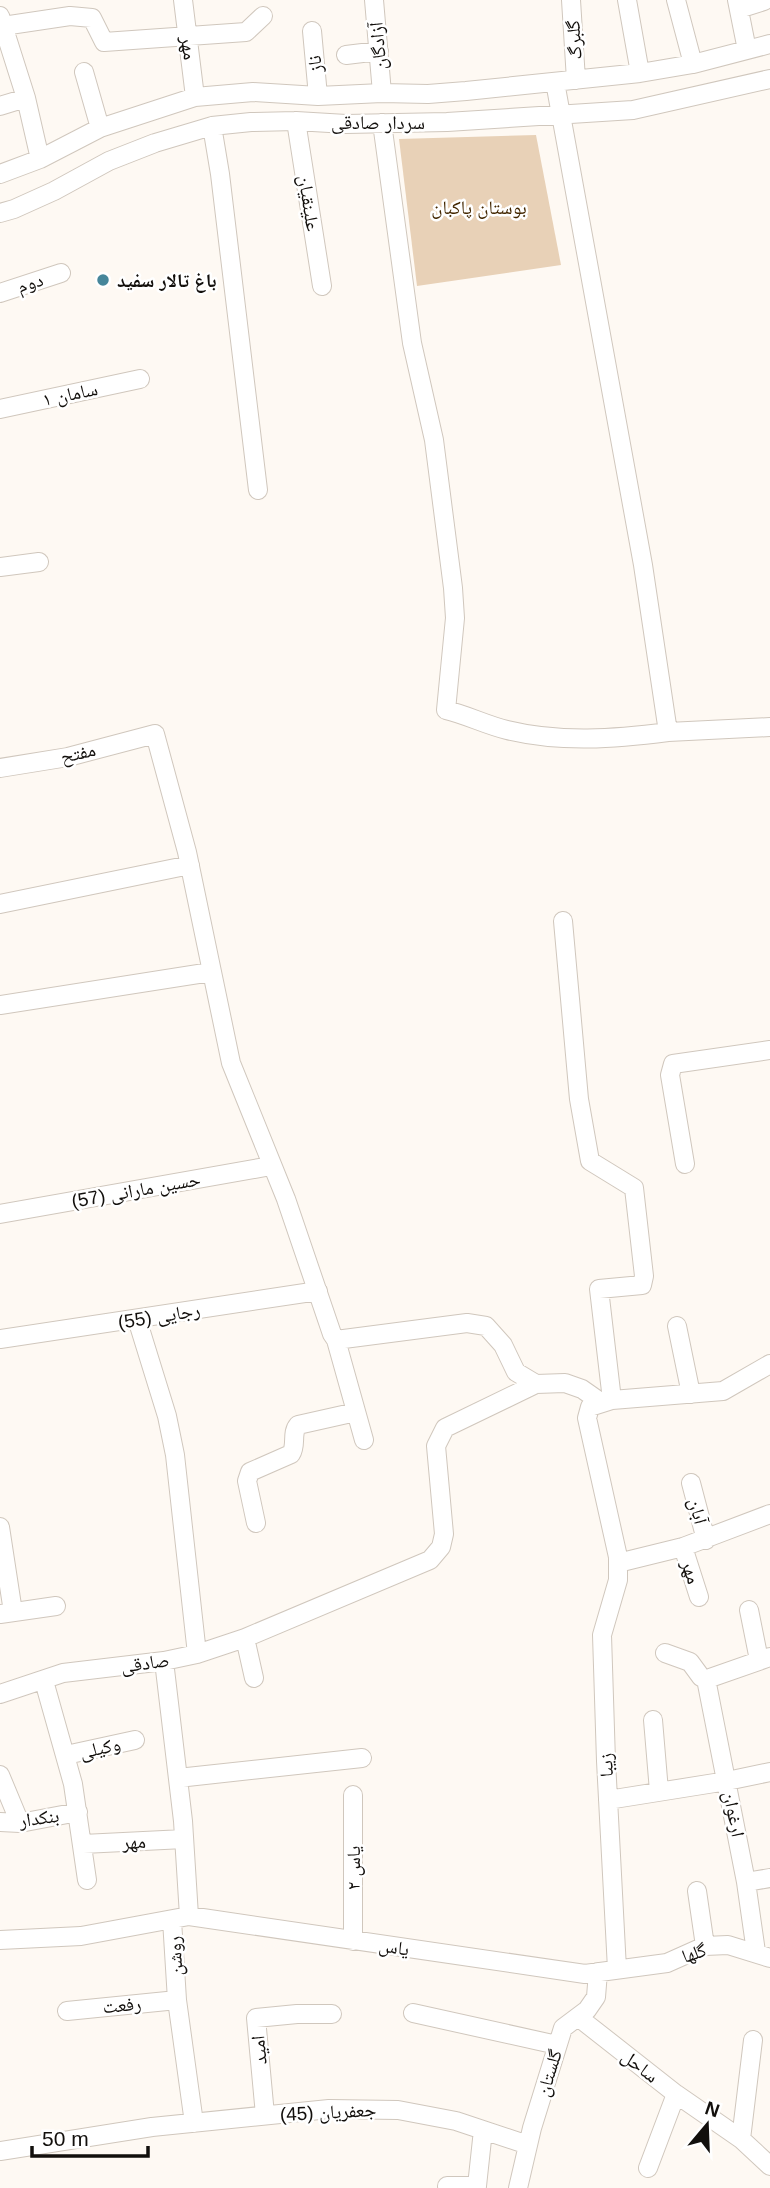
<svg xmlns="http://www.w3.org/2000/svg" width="770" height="2188" viewBox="0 0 770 2188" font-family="Arial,'Noto Naskh Arabic',sans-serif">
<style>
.green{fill:#e8d1b7}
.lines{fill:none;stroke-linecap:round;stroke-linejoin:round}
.minor-casing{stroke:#d0c7bd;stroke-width:20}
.minor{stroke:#fff;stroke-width:18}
.poi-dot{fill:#46869a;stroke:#fff;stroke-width:2.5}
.labels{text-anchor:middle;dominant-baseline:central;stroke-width:5;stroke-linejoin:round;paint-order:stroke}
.street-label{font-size:19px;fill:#120f0c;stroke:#fff}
.park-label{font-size:19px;fill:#432700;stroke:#fff}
.poi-label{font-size:19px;font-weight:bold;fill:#120f0c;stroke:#fff;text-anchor:start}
</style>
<rect width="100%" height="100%" fill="#fef9f3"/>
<path class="green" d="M536,135l25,130 -144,21 -18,-147z"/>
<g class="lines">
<g class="minor-casing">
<path id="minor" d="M183,0l12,97
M374,0l8,93
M571,0l5,80
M627,0l13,73
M676,0l17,64
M737,0l10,50
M739,9l25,-8
M0,16l26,82 14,61
M3,26l67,-10 22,2 12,24 142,-10 17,-16
M312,31l6,65
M346,55l33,-4
M84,72l16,56
M555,82l88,483 25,167 102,-5
M0,106l26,-8
M296,121l26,165
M382,123l30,220 22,97 19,148 2,30 -9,92c21,5 40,15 61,20 53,13 108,9 161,2
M212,126l8,48 38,316
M0,174l40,-15 60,-31 95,-31 58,-5 65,4 64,-3 46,1 38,-3 174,-18 53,-9 77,-20
M0,213l14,-4 40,-18 55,-30 46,-18 57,-17 39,-4 45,-1 50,3 101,-2 186,-12 137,-31
M0,293l61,-20
M0,409l140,-30
M0,567l39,-5
M0,768l68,-11 87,-23 32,118 44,211 55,136 46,135 4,6 131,-17 19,3 17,19 13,27 20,12 29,-1 17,6 20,14
M0,904l190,-39
M563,921l16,178 11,62 44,27 10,88 -2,9 -43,4 13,111
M0,1005l211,-33
M685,1164l-15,-89 3,-11 97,-14
M0,1214l271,-48
M137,1319l30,97 8,39 22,199
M677,1326l14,68
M0,1339l318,-48
M336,1340l28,100
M691,1483l15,57
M256,1523l-9,-42 3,-9 41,-18c6,-9 0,-21 7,-29l58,-13
M0,1527l13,85
M683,1547l16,50
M618,1563l65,-16 87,-33
M749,1610l10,50
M0,1614l56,-8
M245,1638l9,40
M665,1653l25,9 11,15 6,3
M164,1661l19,160 6,95
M44,1681l29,103 14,96
M0,1694l63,-21 101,-12 33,-7 48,-16 185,-78 11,-13 3,-13 -8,-88 9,-18 91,-44
M653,1720l6,71
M66,1755l69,-15
M0,1775l20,48
M178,1778l184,-20
M353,1795v146
M608,1800l119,-19 43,-9
M0,1822l20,1 58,-11
M83,1844l101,-5
M746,1882l24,-4
M697,1891l8,55
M172,1920l5,80 17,123
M0,1940l81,-4 108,-20 396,58 82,-11 38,-17 23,-1 42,13
M756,1952l-10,-70 -39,-198 3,-6 60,-21
M617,1969l-11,-208 -4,-126 16,-55v-23l-31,-139 3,-11 22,-7 111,-9 47,-27
M67,2011l110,-11
M413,2013l144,32
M578,2017l98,77 65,45 29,27
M265,2115l-9,-97 41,-4h35
M741,2139l12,-99
M0,2151l152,-24 177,-18 69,1 58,11 72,24
M648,2168l28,-74
M447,2186h30l6,-56
M518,2188l14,-60 31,-100 24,-18 9,-13 2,-25"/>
</g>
<use href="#minor" class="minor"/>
</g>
<circle class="poi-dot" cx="103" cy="280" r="7"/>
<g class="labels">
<g class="street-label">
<text transform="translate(574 40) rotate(-94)">گلبرگ</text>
<text transform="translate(378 46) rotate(-95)">آزادگان</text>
<text transform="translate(189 48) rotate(83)">مهر</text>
<text transform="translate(315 64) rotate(-96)">ناز</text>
<text x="378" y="122">سردار صادقی</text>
<text transform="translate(309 203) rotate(81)">علینقیان</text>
<text transform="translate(30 283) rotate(-18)">دوم</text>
<text transform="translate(70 394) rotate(-12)">سامان ۱</text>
<text transform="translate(78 753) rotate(-13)">مفتح</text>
<text transform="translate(136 1190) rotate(-10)">حسین مارانی (57)</text>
<text transform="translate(159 1316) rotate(-9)">رجایی (55)</text>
<text transform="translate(698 1511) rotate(76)">آبان</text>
<text transform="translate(691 1572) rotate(72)">مهر</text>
<text transform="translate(145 1663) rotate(-8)">صادقی</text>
<text transform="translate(100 1748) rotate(-13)">وکیلی</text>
<text transform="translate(606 1765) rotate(-92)">زیبا</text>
<text transform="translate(734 1814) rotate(79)">ارغوان</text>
<text transform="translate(39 1818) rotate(-8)">بنکدار</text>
<text transform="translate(134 1842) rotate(-3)">مهر</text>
<text transform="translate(353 1868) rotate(-90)">یاس ۲</text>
<text transform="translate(394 1947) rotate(8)">یاس</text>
<text transform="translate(694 1953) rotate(-19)">گلها</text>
<text transform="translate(175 1956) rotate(-94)">روشن</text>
<text transform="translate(122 2005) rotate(-5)">رفعت</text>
<text transform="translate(259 2050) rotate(-95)">امید</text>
<text transform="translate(640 2066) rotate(38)">ساحل</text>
<text transform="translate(549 2073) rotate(-73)">گلستان</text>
<text transform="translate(328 2112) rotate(-3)">جعفریان (45)</text>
</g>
<g class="park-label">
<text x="479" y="207">بوستان پاکبان</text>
</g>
<g class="poi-label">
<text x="117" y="280">باغ تالار سفید</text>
</g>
</g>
<g transform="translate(707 2125) rotate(19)" stroke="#ffffff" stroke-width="5" paint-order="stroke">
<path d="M0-5L12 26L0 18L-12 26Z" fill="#120f0c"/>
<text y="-10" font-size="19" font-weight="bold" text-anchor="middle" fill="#120f0c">N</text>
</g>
<path d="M32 2146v10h116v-10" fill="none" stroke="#120f0c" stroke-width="3.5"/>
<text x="42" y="2146" font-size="21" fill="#120f0c" stroke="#ffffff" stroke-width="5" paint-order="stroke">50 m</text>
</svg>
